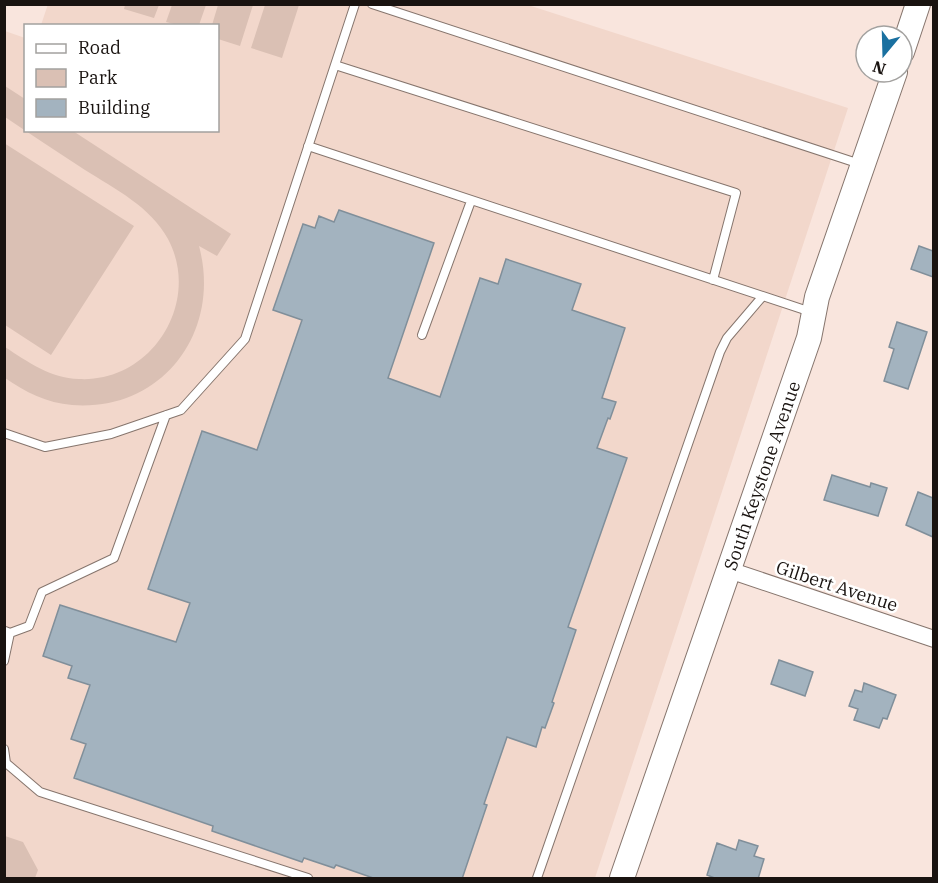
<svg xmlns="http://www.w3.org/2000/svg" width="938" height="883" viewBox="0 0 938 883" font-family="'IBM Plex Serif',serif">
<style>
.built{fill:#f2d7cb}
.green{fill:#dac0b4}
.building{fill:#a3b3bf;stroke:#808f9a;stroke-width:1.5}
.lines{fill:none;stroke-linecap:round;stroke-linejoin:round}
.service-casing{stroke:#86756d;stroke-width:10}
.minor-casing{stroke:#86756d;stroke-width:18}
.secondary-casing{stroke:#86756d;stroke-width:26}
.service{stroke:#fff;stroke-width:8}
.minor{stroke:#fff;stroke-width:16}
.secondary{stroke:#fff;stroke-width:24}
.labels{text-anchor:middle;dominant-baseline:central;stroke-width:5;stroke-linejoin:round;paint-order:stroke}
.street-label{font-size:18px;fill:#191310;stroke:#fff}
</style>
<rect width="100%" height="100%" fill="#f9e5dd"/>
<path class="built" d="M48,4l480,1 320,103 -253,770h-590v-847l20,7 1,92h192v-104l-177,-1z"/>
<path class="green" d="M125,5v-1l34,1 -5,13 -30,-9z
M172,5h34l-7,20h-21l-12,-3z
M218,5h35l-13,41 -22,-7v-13l-6,-1z
M265,5h34l-17,53 -31,-10z
M5,86l20,13 1,31 47,1 158,103 -14,22 -18,-10c23,85 -36,166 -127,159 -25,-2 -47,-13 -67,-27v-31c23,15 45,31 74,32 72,4 123,-76 89,-140 -17,-32 -53,-50 -83,-69 -27,-18 -54,-35 -80,-53z
M4,143l130,83 -83,129 -46,-30z
M5,836l18,6 15,28 -3,8h-30z"/>
<path class="building" d="M339,210l95,33 -46,135 52,19 40,-119 18,6 8,-25 75,25 -9,26 53,18 -23,70 14,4 -6,17 -2,-1 -11,30 30,10 -59,169 8,3 -24,72 2,1 -9,25 -3,-1 -6,20 -29,-10 -23,67 3,1 -25,74h-86l-40,-14 -2,3 -30,-10 -2,4 -90,-31 1,-5 -139,-48 12,-34 -15,-5 19,-54 -22,-7 4,-12 -29,-10 17,-51 116,37 14,-39 -42,-14 54,-158 55,19 45,-130 -29,-10 30,-86 12,4 4,-12 15,6z
M919,246l14,5v26l-22,-8z
M897,322l30,10 -19,57 -24,-8 10,-32 -5,-2z
M832,475l38,12 1,-4 16,5 -9,28 -54,-16z
M918,492l15,6v39l-27,-12z
M779,660l34,12 -8,24 -34,-12z
M864,683l32,12 -9,24 -4,-1 -4,10 -25,-8 4,-11 -9,-3 6,-16 7,2z
M739,840l19,6 -4,10 10,3 -6,20h-41l-10,-4 10,-32 19,7z"/>
<g class="lines">
<g class="service-casing">
<path id="service" d="M372,4l488,160
M335,65l401,128 -23,87
M308,146l503,166
M422,335l49,-134
M4,433l41,14 66,-13 70,-24 64,-71 110,-335
M10,633l19,-7 13,-34 72,-34 52,-143
M4,661l6,-28 -5,-2
M4,749l2,14 34,29 268,86
M537,878l183,-526 7,-14 35,-41"/>
</g>
<g class="minor-casing">
<path id="minor" d="M729,570l205,69"/>
</g>
<g class="secondary-casing">
<g id="secondary">
<path d="M902,52l16,-48"/>
<path id="s1" d="M622,878l187,-540 8,-41 78,-225"/>
</g>
</g>
<use href="#service" class="service"/>
<use href="#minor" class="minor"/>
<use href="#secondary" class="secondary"/>
</g>
<g class="labels">
<g class="street-label">
<text stroke="none"><textPath href="#s1" startOffset="426">South Keystone Avenue</textPath></text>
<text transform="translate(837 586) rotate(18)">Gilbert Avenue</text>
</g>
</g>
<rect width="938" height="883" fill="none" stroke="#191310" stroke-width="12"/>
<rect x="24" y="24" width="195" height="108" fill="#ffffff" stroke="#a3a19f" stroke-width="1.5"/>
<rect x="36" y="44" width="30" height="9" fill="#ffffff" stroke="#a3a19f" stroke-width="1.5"/>
<text x="78" y="54" font-size="18" fill="#191310">Road</text>
<rect x="36" y="69" width="30" height="18" fill="#dac0b4" stroke="#a3a19f" stroke-width="1.5"/>
<text x="78" y="84" font-size="18" fill="#191310">Park</text>
<rect x="36" y="99" width="30" height="18" fill="#a3b3bf" stroke="#a3a19f" stroke-width="1.5"/>
<text x="78" y="114" font-size="18" fill="#191310">Building</text>
<g transform="translate(884 54) rotate(199)"><circle r="28" fill="#ffffff" stroke="#a3a19f" stroke-width="1.5"/>
<path d="M0-4.5L10 22L0 15L-10 22Z" fill="#1a70a0"/>
<text y="-9" font-size="16" font-weight="bold" text-anchor="middle" fill="#191310">N</text>
</g>
</svg>
